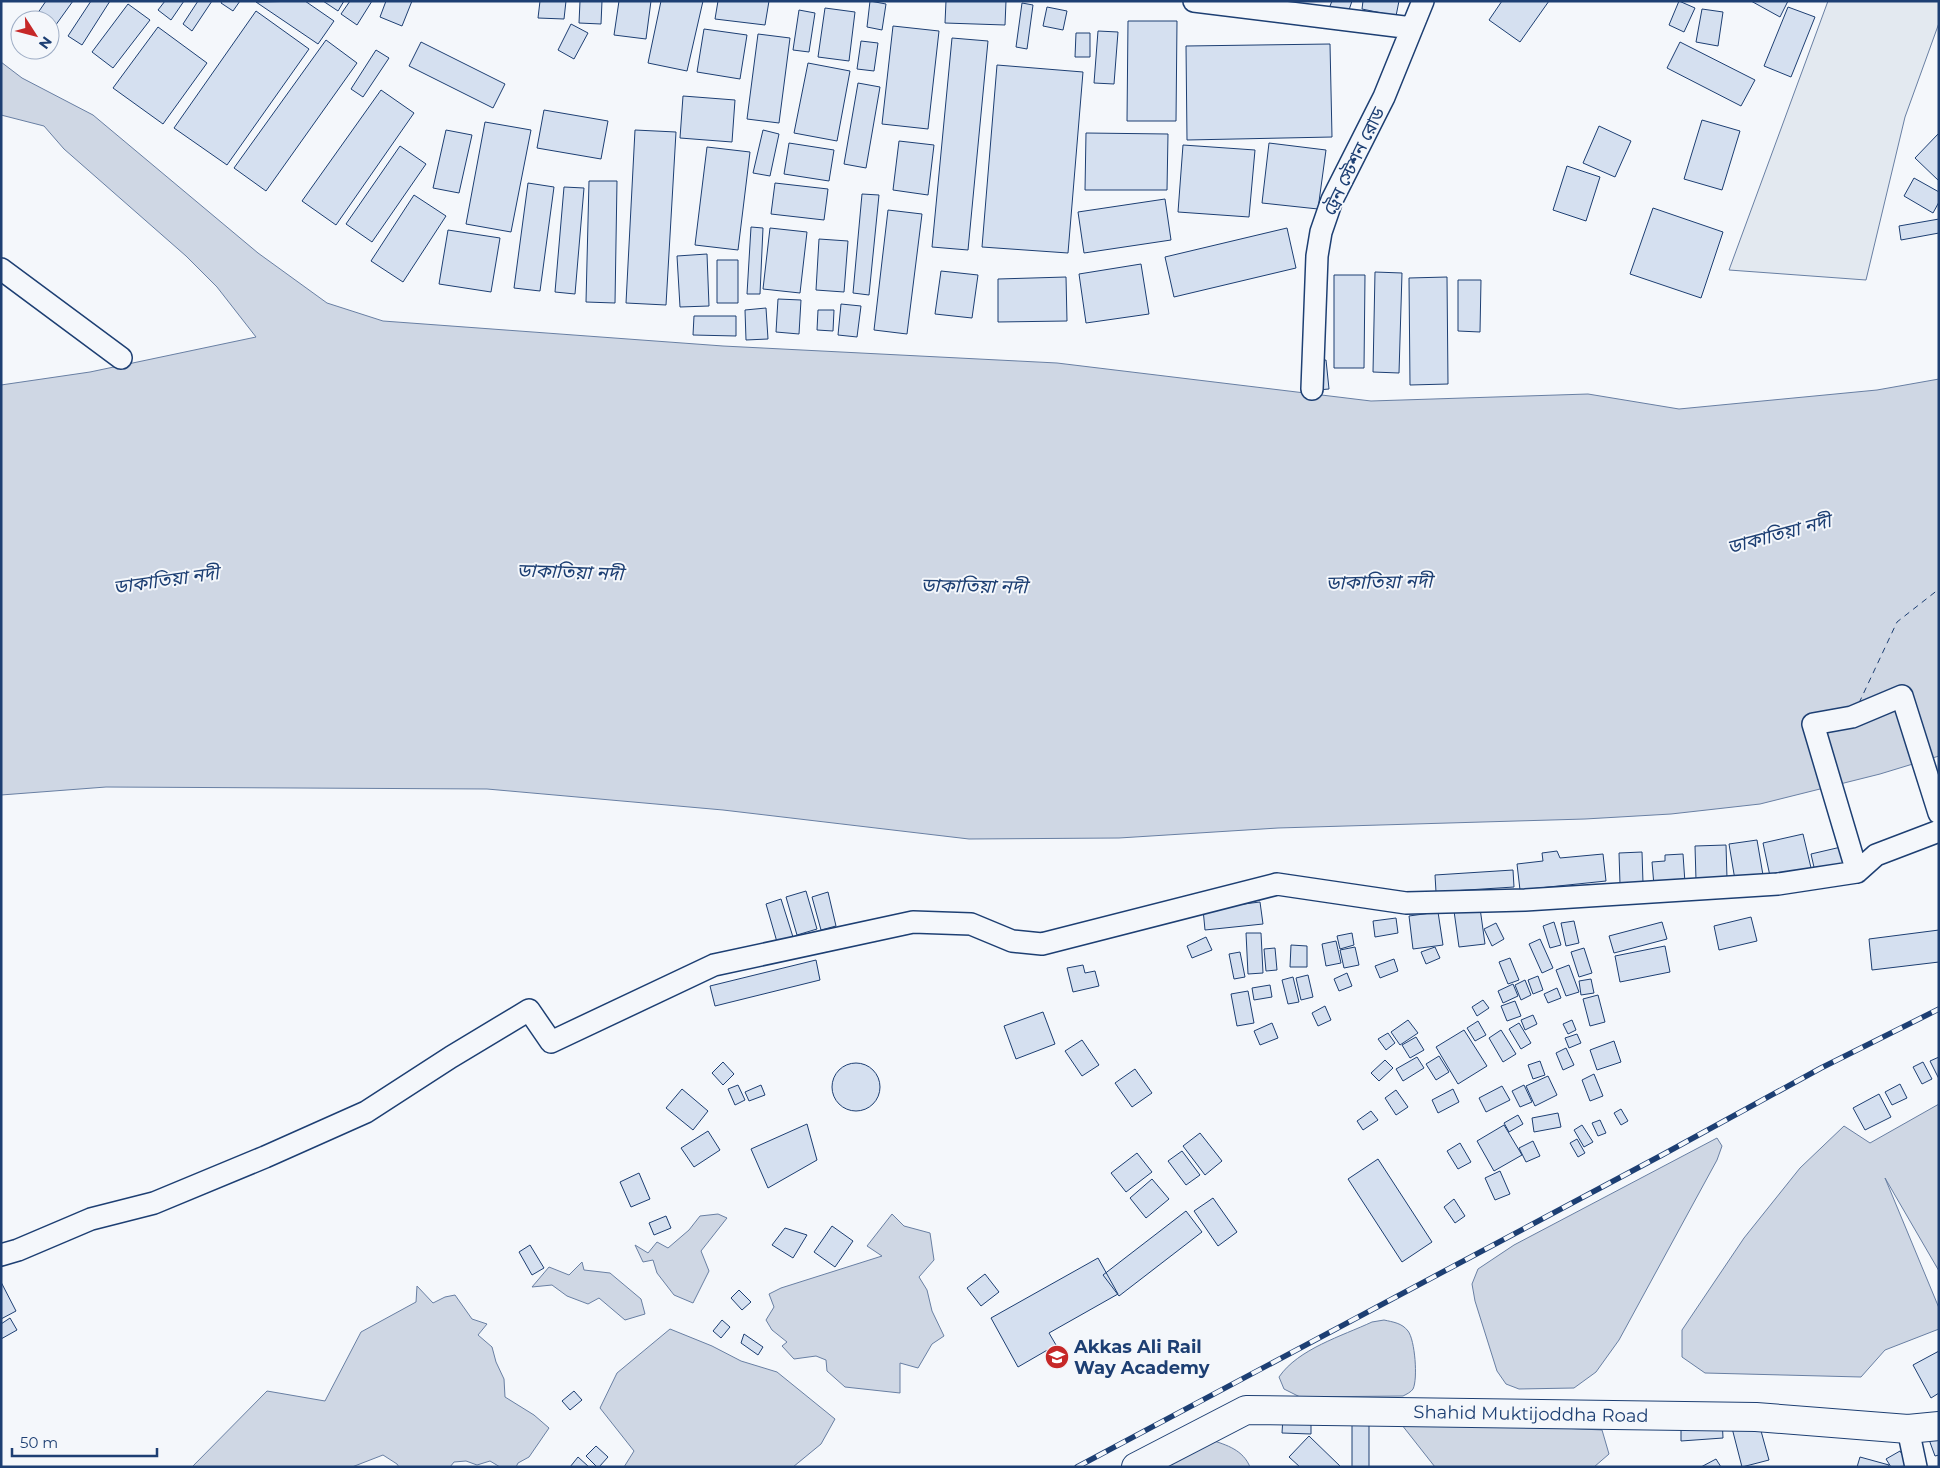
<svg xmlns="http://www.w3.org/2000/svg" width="1940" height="1468" viewBox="0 0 1940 1468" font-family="Montserrat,'Noto Sans Bengali',sans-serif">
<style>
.green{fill:#e3e9f0;stroke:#687fa3}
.water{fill:#cfd7e4;stroke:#687fa3}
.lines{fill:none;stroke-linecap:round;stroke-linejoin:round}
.ferry{stroke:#1d3f73;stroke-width:1;stroke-dasharray:6 5;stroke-linecap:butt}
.building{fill:#d5e0f0;stroke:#1d3f73}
.minor-casing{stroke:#1d3f73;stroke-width:24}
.major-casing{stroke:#1d3f73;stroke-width:30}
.minor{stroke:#f4f7fb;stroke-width:21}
.major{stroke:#f4f7fb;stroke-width:28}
.rail-casing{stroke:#1d3f73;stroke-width:5.5}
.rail{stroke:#f4f7fb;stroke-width:4;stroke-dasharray:11;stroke-linecap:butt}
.labels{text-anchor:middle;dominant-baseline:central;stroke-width:4;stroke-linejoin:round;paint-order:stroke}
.street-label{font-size:18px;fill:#1d3f73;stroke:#f4f7fb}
.poi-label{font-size:18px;font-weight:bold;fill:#1d3f73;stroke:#f4f7fb;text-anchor:start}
.water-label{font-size:19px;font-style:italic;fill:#1d3f73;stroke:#f4f7fb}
</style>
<rect width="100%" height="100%" fill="#f4f7fb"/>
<path class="green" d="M1828,1h111v22l-34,94 -39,163 -137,-10z"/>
<path class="water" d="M1,62l21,16 71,37 165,138 69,50 56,18 340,25 334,17 314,38 217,-7 91,15 198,-19 62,-11v377l-59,18 -120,30 -89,10 -86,5 -307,9 -159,10 -150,1 -246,-29 -236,-21 -381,-2 -105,8v-410l89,-13 166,-35 -39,-50 -31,-31 -122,-107 -20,-23 -43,-11z
M1939,1104v167l-54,-93 54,130v21l-54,21 -24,27 -156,-4 -23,-16v-27l62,-92 56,-70 44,-42 26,17z
M1717,1138l5,8 -5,14 -98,180 -23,32 -22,16 -55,1 -13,-5 -9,-13 -22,-70 -3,-17 6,-15 36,-24z
M718,1214l9,4 -26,33 8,20 -16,32 -19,-8 -17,-22 -4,-13 -10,2 -8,-17 13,8 9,-11 11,6 21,-18 11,-14z
M892,1214l12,12 26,7 4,27 -15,17 8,13 5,21 12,25 -12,8 -14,24 -18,-5v30l-55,-6 -18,-16 -1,-11 -10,-4 -22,3 -12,-13 5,-4 -15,-12 -6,-10 8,-13 -5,-13 12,-6 101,-32 -15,-10z
M582,1262l2,8 26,3 31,26 4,15 -20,6 -26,-22 -11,6 -21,-8 -15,-11 -20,2 17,-20 20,8z
M417,1286l16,17 12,-6 10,-2 17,24 15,5 -9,11 14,12 4,15 8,17 1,18 29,18 15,13 -20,29 -11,6 -2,4h-16l-10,-6 -13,4 -11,-4 -12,1 -4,5h-51l-2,-3 -14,-9 -31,12h-160l75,-76 58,10 36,-69 55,-30z
M1384,1320c9,2 18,3 24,11 7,9 10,48 5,58 -2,3 -6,5 -10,7l-103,1 -16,-8 -5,-12c19,-28 63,-41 93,-55z
M670,1329l42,17 29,15 36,11 58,47 -14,25 -28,23h-169l10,-16 -34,-43 17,-35z
M1398,1420l204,10 7,24 -15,13h-159z
M1211,1440c16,5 32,10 39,27h-92z"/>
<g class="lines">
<path class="ferry" d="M1859,703l38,-81 42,-33"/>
</g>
<path class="building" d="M46,1h27l-23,32v-13h-17z
M91,1h19l-28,44 -14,-9z
M165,1h19l-13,19 -13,-10z
M198,1h14l-20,30 -9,-7z
M222,1h18l-7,10 -12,-8z
M305,1l29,20 -16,23 -62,-42z
M323,1h21l-6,10z
M350,1h22l-15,24 -16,-11z
M386,1h26l-10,25 -22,-9z
M540,1h26l-2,18 -26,-1z
M580,1h22l-1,23 -22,-1z
M619,1h32l-5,38 -32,-4z
M661,1h42l-16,70 -39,-8z
M718,1h51l-4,24 -50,-6z
M870,1l16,3 -4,26 -15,-3z
M946,1h60l-1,24 -60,-2z
M1332,1h20l-4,12 -18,-7z
M1363,1h36l-3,15 -34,-7z
M1502,1h47l-29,41 -31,-22z
M1679,1l16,7 -11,24 -15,-7z
M1751,1h37l-8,16z
M1022,3l11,2 -6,44 -11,-2z
M128,4l22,16 -37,48 -21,-16z
M1047,7l20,4 -4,19 -20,-4z
M1788,7l27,10 -24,60 -27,-11z
M825,8l30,4 -6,49 -31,-4z
M1702,9l21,3 -5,34 -22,-4z
M799,10l16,3 -6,39 -16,-2z
M256,11l53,38 -82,116 -53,-37z
M1128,21h49l-1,100h-49z
M571,24l17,9 -14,26 -16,-9z
M893,26l46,5 -11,98 -46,-5z
M158,27l49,36 -44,61 -50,-36z
M704,29l43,6 -7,44 -43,-7z
M1098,31l20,1 -4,52 -20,-1z
M1076,33h14v24h-15z
M758,34l32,4 -11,85 -32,-4z
M952,38l36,3 -20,209 -36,-3z
M326,40l31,23 -91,128 -32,-23z
M861,41l17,2 -4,28 -17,-2z
M421,42l84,42 -12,24 -84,-42z
M1680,42l75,38 -14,26 -74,-38z
M1330,44l2,93 -145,3 -1,-94z
M376,50l13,8 -26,39 -12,-8z
M808,63l42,8 -13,70 -43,-8z
M997,65l86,7 -15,181 -86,-6z
M858,83l22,4 -14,81 -22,-4z
M381,90l33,23 -78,112 -34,-24z
M683,96l52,4 -3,42 -52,-4z
M544,110l64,11 -7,38 -64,-11z
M1702,120l38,11 -18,59 -38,-11z
M485,122l46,8 -20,102 -45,-8z
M1599,126l32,15 -16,36 -32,-14z
M446,130l26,5 -13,58 -26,-5z
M635,130l41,2 -10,173 -40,-2z
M763,130l16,4 -9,42 -17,-3z
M1086,133l82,1 -1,56h-82z
M1939,133v48l-24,-23z
M899,141l35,4 -6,50 -35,-5z
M789,143l45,7 -5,31 -45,-7z
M1269,143l57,7 -8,59 -56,-6z
M1183,145l72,5 -6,67 -71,-5z
M400,146l26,18 -54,78 -26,-18z
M707,147l43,5 -12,98 -43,-5z
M1567,166l33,11 -14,44 -33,-11z
M1914,178l25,14v10l-6,11 -29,-17z
M589,181h28l-2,122 -29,-1z
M528,183l26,4 -14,104 -26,-3z
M775,183l53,6 -4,31 -53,-6z
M564,187l20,1 -9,106 -20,-2z
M862,194l17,1 -10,100 -16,-2z
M414,195l32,21 -43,66 -32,-21z
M1165,199l6,41 -87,13 -6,-41z
M1653,208l70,24 -22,66 -71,-24z
M888,210l34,4 -15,120 -33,-4z
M1939,219v14l-38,7 -2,-14z
M751,227l12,1 -3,66h-13z
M770,228l37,4 -7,61 -37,-4z
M1287,228l9,40 -122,29 -9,-40z
M448,230l52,8 -9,54 -52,-8z
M819,239l29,2 -4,51 -28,-2z
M707,254l2,52 -29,1 -3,-51z
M717,260h21v43h-21z
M1141,264l8,50 -63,9 -7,-49z
M941,271l37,4 -6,43 -37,-4z
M1375,272l27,1 -3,100 -26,-1z
M1334,275h31l-1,93h-30z
M1066,277l1,44 -69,1v-43z
M1447,277l1,107 -38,1 -1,-107z
M1458,280h23l-1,52 -22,-1z
M778,299l23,1 -2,34 -23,-2z
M841,304l20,2 -4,31 -19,-2z
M766,308l2,31 -22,1 -1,-30z
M818,310h16l-1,21 -16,-1z
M694,316h42v20l-43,-1z
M1326,360l3,29 -12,1 -2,-29z
M1803,834l9,38 -41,9 -8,-38z
M1757,840l6,35 -28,5 -6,-36z
M1726,845l1,33 -31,2 -1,-34z
M1841,847l6,21 -31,8 -5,-22z
M1557,851l3,7 43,-4 3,27 -86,9 -3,-26 26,-3 -1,-8z
M1642,852l1,31 -23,1 -1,-31z
M1683,854l2,29 -31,3 -2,-24 13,-1v-6z
M1513,870l1,17 -78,5 -1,-17z
M806,891l11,38 -20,6 -11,-38z
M828,892l8,34 -15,4 -9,-33z
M781,899l12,38 -16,5 -11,-38z
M1260,902l3,22 -58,6 -2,-21z
M1480,908l5,36 -26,3 -5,-36z
M1438,912l5,33 -30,4 -4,-33z
M1751,917l6,24 -38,9 -5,-24z
M1396,918l2,15 -23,4 -2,-16z
M1574,921l5,22 -13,3 -5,-23z
M1554,922l7,23 -11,3 -7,-22z
M1662,922l5,17 -53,14 -5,-17z
M1496,923l8,16 -12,7 -8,-17z
M1939,930v32l-67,8 -3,-31z
M1246,933h15l2,40 -15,1z
M1352,933l2,12 -14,4 -3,-13z
M1206,937l6,13 -20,8 -5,-12z
M1540,939l13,29 -11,5 -13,-29z
M1336,941l5,22 -15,3 -4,-22z
M1291,945l16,1v21h-17z
M1665,946l5,26 -50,10 -5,-26z
M1355,947l4,18 -15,3 -4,-18z
M1435,947l5,11 -14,6 -5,-12z
M1275,948l2,22 -11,1 -2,-22z
M1584,948l8,25 -13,4 -8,-25z
M1240,952l5,25 -11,2 -5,-25z
M1510,958l9,22 -11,4 -9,-22z
M1394,959l4,12 -18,7 -5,-12z
M816,960l4,20 -105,26 -5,-20z
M1083,965l2,8 10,-2 4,15 -26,6 -6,-24z
M1569,965l10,27 -13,4 -10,-26z
M1347,973l5,13 -13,5 -5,-12z
M1308,975l5,22 -12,3 -5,-22z
M1538,976l5,14 -10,4 -5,-14z
M1293,977l6,25 -11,2 -6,-24z
M1591,979l3,14 -13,2 -2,-14z
M1525,980l6,15 -10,5 -6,-15z
M1513,984l5,12 -15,7 -5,-12z
M1270,985l2,12 -18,3 -2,-12z
M1557,988l4,10 -13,5 -4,-9z
M1248,991l6,32 -17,3 -6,-32z
M1598,995l7,27 -15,4 -7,-27z
M1483,1000l6,8 -12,8 -5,-9z
M1515,1001l6,15 -14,5 -6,-15z
M1325,1006l6,14 -13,6 -6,-13z
M1043,1012l12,32 -39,15 -12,-33z
M1533,1015l4,9 -12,6 -4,-10z
M1408,1020l10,13 -18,12 -9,-13z
M1572,1020l4,10 -8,4 -5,-10z
M1478,1021l8,14 -11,6 -8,-13z
M1272,1023l6,15 -18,7 -6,-14z
M1519,1023l12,20 -10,6 -12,-20z
M1464,1030l23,36 -29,18 -22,-37z
M1501,1030l15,24 -13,8 -14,-24z
M1388,1033l7,10 -9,7 -8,-11z
M1577,1034l4,9 -12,5 -4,-10z
M1416,1037l8,13 -14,8 -8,-13z
M1082,1040l17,25 -17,11 -17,-25z
M1614,1041l7,21 -24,8 -7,-20z
M1566,1048l8,17 -11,5 -7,-17z
M1439,1056l10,16 -13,8 -10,-16z
M1417,1057l7,11 -21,13 -7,-12z
M1939,1057v22l-9,-18z
M1385,1060l8,8 -14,13 -8,-8z
M1540,1061l5,14 -12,4 -5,-14z
M723,1062l11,12 -11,11 -11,-12z
M1923,1062l9,17 -10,5 -9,-17z
M832 1087a24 24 0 1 1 48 0a24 24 0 1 1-48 0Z
M1135,1069l17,24 -20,14 -17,-24z
M1594,1074l9,22 -13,5 -8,-21z
M1548,1076l9,19 -22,11 -9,-20z
M1900,1084l7,14 -15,7 -7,-13z
M738,1085l7,15 -10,5 -7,-16z
M761,1085l4,10 -16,6 -4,-9z
M1524,1085l8,17 -12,5 -8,-16z
M1502,1086l8,14 -24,12 -7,-14z
M682,1089l26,22 -15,19 -27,-22z
M1453,1089l6,13 -21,11 -6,-13z
M1396,1090l12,17 -12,8 -11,-17z
M1879,1094l12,23 -26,13 -12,-22z
M1621,1109l7,12 -7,4 -7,-12z
M1371,1111l7,9 -15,10 -6,-9z
M1558,1113l3,14 -27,5 -2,-14z
M1518,1115l5,9 -14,8 -5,-9z
M1600,1120l6,13 -8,3 -6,-13z
M807,1124l10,36 -49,28 -17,-39z
M1504,1125l18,30 -28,16 -17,-30z
M1582,1125l11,17 -9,5 -10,-17z
M708,1131l12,19 -26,17 -13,-19z
M1200,1133l22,28 -17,14 -22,-29z
M1577,1139l8,14 -7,4 -8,-14z
M1533,1141l7,15 -14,6 -7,-14z
M1460,1143l11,19 -13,7 -11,-18z
M1182,1151l18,24 -14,10 -18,-24z
M1137,1153l15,19 -26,20 -15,-19z
M1378,1159l54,83 -30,20 -54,-83z
M1500,1171l10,23 -15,6 -10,-22z
M639,1173l11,26 -19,8 -11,-25z
M1152,1179l17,20 -23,19 -16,-20z
M1213,1198l24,34 -19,14 -24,-35z
M1454,1199l11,17 -10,7 -11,-16z
M1186,1211l16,21 -83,64 -16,-21z
M666,1216l5,12 -17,7 -5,-12z
M832,1226l21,15 -18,26 -21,-15z
M785,1228l22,7 -14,23 -21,-13z
M530,1245l14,23 -12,7 -13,-23z
M1098,1258l20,36 -69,39 7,12 -38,22 -27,-49z
M985,1274l14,18 -18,14 -14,-18z
M1,1282l15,29 -15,8z
M739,1290l12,12 -9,8 -11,-12z
M10,1318l7,12 -16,9v-15z
M722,1320l8,7 -9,11 -8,-7z
M744,1334l19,13 -5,8 -17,-12z
M1939,1351v42l-8,5 -18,-33z
M574,1391l8,9 -12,10 -8,-9z
M1283,1417l28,1v16l-29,-1z
M1722,1418l1,20 -42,3v-20z
M1352,1419h17v48h-17z
M1758,1420l11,40 -27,7 -10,-39z
M1939,1429v26l-4,1 -8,-22z
M1309,1436l32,31h-41l-11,-10z
M596,1446l12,11 -9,10h-2l-11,-11z
M1900,1451l9,15 -18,1 -5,-8z
M578,1457l11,10h-19z
M1860,1457l29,8 -1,2h-31z
M1716,1459l5,8h-20z"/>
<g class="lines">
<g class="minor-casing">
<path id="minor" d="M1194,1l218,27
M1,269l120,89
M1312,389l5,-133 4,-24 11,-32 52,-103 39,-96
M1857,872l-44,-148 39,-7 50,-21 37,117
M1,1255l17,-5 73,-31 63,-16 111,-46 101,-45 85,-55 78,-47 22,32 163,-77 199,-43 58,2 41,17 30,3 235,-60 129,19 119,-3 253,-16 79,-12 19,-17 63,-24
M1908,1429l8,38"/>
</g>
<g class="major-casing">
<path id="major" d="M1136,1467l110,-57 510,7 152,12 31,-3"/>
</g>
<use href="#minor" class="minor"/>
<use href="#major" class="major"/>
<g class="rail-casing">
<path id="rail" d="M1077,1467l585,-312 159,-87 118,-59"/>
</g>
<use href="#rail" class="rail"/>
</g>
<defs>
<g id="school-disc" transform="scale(1.25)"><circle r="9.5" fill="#c62828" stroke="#f4f7fb"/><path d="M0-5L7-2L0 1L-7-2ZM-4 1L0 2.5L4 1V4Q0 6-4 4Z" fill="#fff"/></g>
</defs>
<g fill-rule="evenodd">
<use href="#school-disc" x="1057" y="1357"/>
</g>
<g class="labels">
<g class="street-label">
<text transform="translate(1354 161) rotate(-64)">ট্রেন স্টেশন রোড</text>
<text transform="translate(1531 1414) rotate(1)">Shahid Muktijoddha Road</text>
</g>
<g class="poi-label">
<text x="1074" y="1347">Akkas Ali Rail<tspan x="1074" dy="21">Way Academy</tspan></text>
</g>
<g class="water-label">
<text transform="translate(1779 534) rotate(-15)">ডাকাতিয়া নদী</text>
<text transform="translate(570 572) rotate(2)">ডাকাতিয়া নদী</text>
<text transform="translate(166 580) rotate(-8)">ডাকাতিয়া নদী</text>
<text transform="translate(1379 582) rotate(-1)">ডাকাতিয়া নদী</text>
<text transform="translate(974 586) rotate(1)">ডাকাতিয়া নদী</text>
</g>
</g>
<rect width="1940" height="1468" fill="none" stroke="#1d3f73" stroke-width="5"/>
<g transform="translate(35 35) rotate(126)"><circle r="24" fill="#f4f7fb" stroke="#9eadc5"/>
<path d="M0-4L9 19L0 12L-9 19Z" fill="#c62828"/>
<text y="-8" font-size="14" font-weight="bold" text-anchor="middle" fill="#1d3f73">N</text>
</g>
<path d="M12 1448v8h145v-8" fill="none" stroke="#1d3f73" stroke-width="2.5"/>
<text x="20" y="1448" font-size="15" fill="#1d3f73" stroke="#f4f7fb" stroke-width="4" paint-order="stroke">50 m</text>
</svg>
